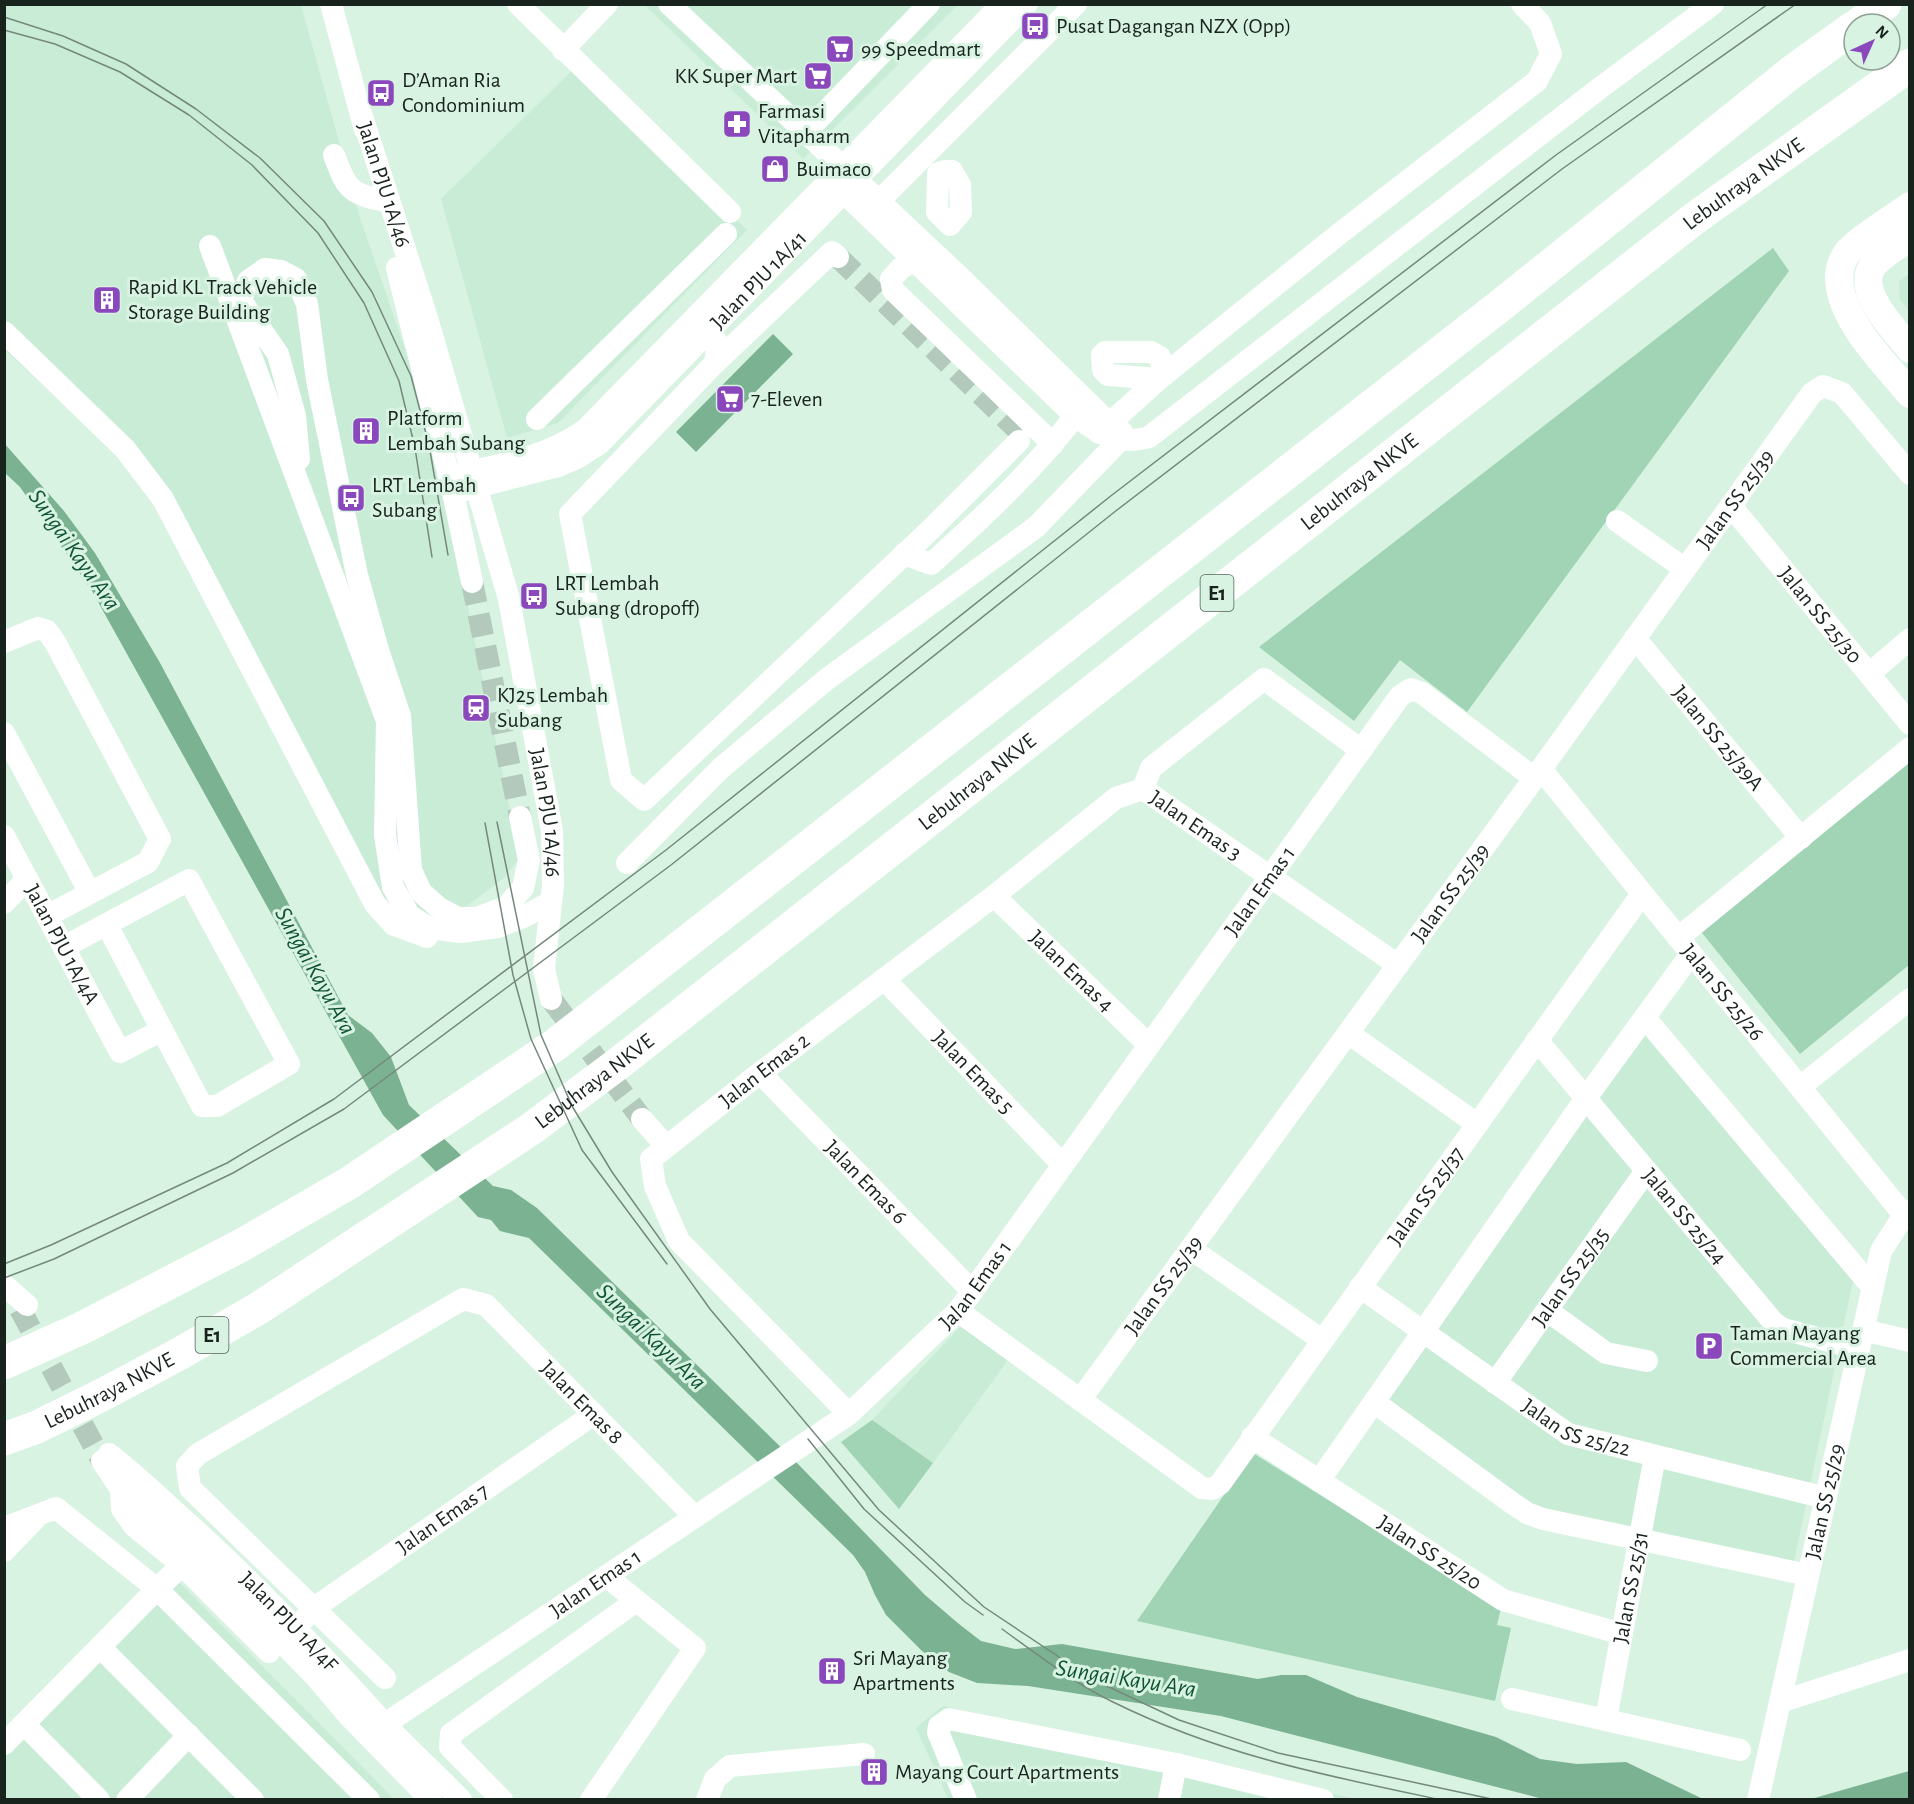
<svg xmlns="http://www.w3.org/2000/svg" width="1914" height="1804" viewBox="0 0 1914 1804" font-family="'Alegreya Sans',sans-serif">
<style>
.built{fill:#c9ecd6}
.green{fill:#a0d4b5}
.water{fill:#7bb292}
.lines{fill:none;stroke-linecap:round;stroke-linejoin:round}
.minor-tunnel{stroke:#b2c9bb;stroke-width:22;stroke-dasharray:22 11;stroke-linecap:butt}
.minor{stroke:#fff;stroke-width:22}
.major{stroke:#fff;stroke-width:28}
.highway{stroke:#fff;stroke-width:33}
.tram{stroke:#75887c;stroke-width:1.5}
.labels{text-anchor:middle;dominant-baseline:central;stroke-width:6;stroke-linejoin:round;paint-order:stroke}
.shield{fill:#d8f3e2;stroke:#526158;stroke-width:1.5}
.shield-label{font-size:21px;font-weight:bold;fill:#19231d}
.poi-label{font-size:22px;fill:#19231d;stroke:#d8f3e2;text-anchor:start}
.street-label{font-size:22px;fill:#19231d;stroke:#d8f3e2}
.water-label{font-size:24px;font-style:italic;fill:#115435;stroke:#d8f3e2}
</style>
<rect width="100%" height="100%" fill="#d8f3e2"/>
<path class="built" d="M4,5h297l60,216 66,191 93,445 -16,21 -88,66 -24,-8 -235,-429 -39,-51 -113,-106z
M645,5h313l-155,154z
M580,63l167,167 -189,193 -51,15 -66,-239z
M1909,274v37l-9,-11 -1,-19z
M1647,1024l206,257 -62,295 -263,-58 -154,-111z
M961,1326l47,34 -75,103 -61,-43z
M166,1569l228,230 -389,1v-66z
M943,1706l413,93h-408l-32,-71z"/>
<path class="green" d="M1773,248l16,23 -322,441 -67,-52 -46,61 -95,-74z
M1909,757v208l-109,89 -102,-126z
M872,1420l61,43 -34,46 -58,-67z
M1253,1453l248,155 -4,17 14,3 -16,73 -358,-80z"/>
<path class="water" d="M773,334l20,20 -97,98 -20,-20z
M4,443l60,68 31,42 64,108 189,354 24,18 19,24 18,48 84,81 18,4 26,18 261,256 127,131 34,29 22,17 34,8 47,-5 196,35 23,-4h25l51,22 139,40 44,22 37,5 49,-2 77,37h-160l-322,-83 -193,-30 -51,-3 -28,-11 -27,-21 -36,-36 -11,-20 -10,-23 -12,-17 -324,-317 -29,-7 -9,-11 -13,-3 -95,-102 -291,-524 -72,-104 -15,-14z
M1909,1771v28h-98z"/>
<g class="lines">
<path class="minor-tunnel" d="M838,257l186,179 -5,5
M472,582l48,235
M551,999l91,120
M20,1309l82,152"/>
<g class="minor">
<path d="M331,4l34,126"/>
<path d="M518,4l212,208"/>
<path d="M669,4l294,276 146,143 13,9"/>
<path d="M563,50l44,-46"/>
<path id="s1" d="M362,116l65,202 82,281 43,232 1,53 -9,85 7,30"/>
<path d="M805,133l124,-129"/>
<path d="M334,155c12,31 13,38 47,45"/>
<path d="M945,171h7l8,14 1,27 -11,13 -13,-13 1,-39z"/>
<path d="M830,179l245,237c25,18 42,30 74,21l447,-346 117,-87"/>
<path d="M869,211l207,-207"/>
<path d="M210,246l177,475 -2,114 8,52 16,28 20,13 32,4 37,-5 25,-10 26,-14"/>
<path d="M915,261l-14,7 -10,11 2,11 160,154"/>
<path d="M397,268l56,225 19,89"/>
<path d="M240,299l38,55 17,62 4,43"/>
<path d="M235,315l13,-34 17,-12 16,2 15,8 11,25 10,76 40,195 21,75 22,66 11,154 10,22 18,16 19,10h18l30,-11 17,-19 6,-28 -9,-43"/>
<path d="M709,331l9,13 -3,19 -145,151 51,266 23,20 283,-267 92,-92"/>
<path d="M4,332l121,117 38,50 212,405 19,21 33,12"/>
<path d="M715,363l117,-111 6,5"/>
<path d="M1159,379l-51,-4 -5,-5 -1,-15 3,-3h46l9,5 4,18"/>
<path d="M537,419l189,-185"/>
<path d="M1099,433l60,-54 180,-145 198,-153 14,-27 -11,-31 -18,-19"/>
<path d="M449,476c46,-10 98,-18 137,-47l416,-425"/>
<path id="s2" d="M453,493l105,-27 19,-8 22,-14 428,-440"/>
<path id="s3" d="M1731,506l179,218"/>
<path d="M1617,521l68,48"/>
<path d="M904,554l27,10c52,-47 102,-93 144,-148"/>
<path id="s4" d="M1635,638l166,200"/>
<path d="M4,642l34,-14 9,3 8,11 105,197 -12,23 -101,54"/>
<path d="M1869,674l41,-35"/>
<path d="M4,733l86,160"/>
<path id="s5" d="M1541,769l363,446"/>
<path id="s6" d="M1143,789l255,176"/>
<path d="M1143,789l8,-21 113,-89 97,71"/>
<path id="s7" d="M4,836l116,216 42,-22"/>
<path d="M627,863l93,-94 107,-90 209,-152 84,-87"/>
<path id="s8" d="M994,896l155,149"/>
<path d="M4,903l23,-24"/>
<path d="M1678,938l232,-190"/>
<path d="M64,947l125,-67 100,184 -72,42h-15l-95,-181"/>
<path id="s9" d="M884,979l179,186"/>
<path d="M1645,1018l228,270"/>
<path d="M1348,1033l129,91"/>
<path id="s10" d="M1537,1040l237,283 9,6 76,20"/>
<path id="s11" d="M760,1073l212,218"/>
<path d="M1800,1087l110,-88"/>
<path d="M642,1119l24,27"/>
<path d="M1191,1249l131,91"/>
<path d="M4,1285l23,20"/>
<path id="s12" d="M1360,1287l208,147 258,64"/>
<path id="s13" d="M958,1311l244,177 10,1 8,-5 422,-590"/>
<path d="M1548,1311l58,42 41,8"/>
<path d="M1863,1330l47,11"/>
<path id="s14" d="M1495,1383l151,-212"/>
<path id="s15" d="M1080,1400l461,-631 271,-376 11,-7 19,7 68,81"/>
<path d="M1374,1402l138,101 15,10 16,6 265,56"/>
<path id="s16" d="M849,1414l-170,-173 -24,-55 -4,-27 109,-86 234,-177 122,-98 27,-9"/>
<path id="s17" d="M1252,1437l251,163 119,34"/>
<path id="s18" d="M109,1454c25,19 49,42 72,63 72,64 138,134 202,205 25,27 52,51 78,78"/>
<path d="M102,1461l19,28 10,11 65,56 45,44 74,76 32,38 84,86"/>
<path d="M1319,1481l267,-383 105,-144"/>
<path d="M121,1493l1,16 12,17 48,39 87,87"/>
<path d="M4,1528l52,-20 101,81 25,-24"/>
<path d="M4,1551l30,-31"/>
<path id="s19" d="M305,1618l9,-10 280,-194"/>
<path d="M100,1647l153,153"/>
<path id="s20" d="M385,1678l-195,-190 -3,-22 11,-12 265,-155 23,6 209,212"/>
<path d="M1512,1699l228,51"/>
<path d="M1780,1702l130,-42"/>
<path id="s21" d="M1606,1719l49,-263"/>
<path d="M24,1724l75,76"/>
<path id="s22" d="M371,1738l14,-14 464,-310 109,-103 442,-615 11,-7 11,4 112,85"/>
<path d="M4,1744l153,-155 212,211"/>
<path d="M1176,1764l147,36"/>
<path d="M127,1800l62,-65"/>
<path d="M502,1800l-52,-53 1,-13 185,-133"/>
<path d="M591,1800l104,-152 -89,-72"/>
<path d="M707,1800l8,-21 15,-13 134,-12"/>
<path d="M966,1800l-28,-68 1,-6 10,-7 227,45 -7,36"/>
<path id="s23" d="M1758,1800l123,-549 23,-36 6,-4"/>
</g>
<path class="major" d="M1910,206c-14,10 -55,36 -63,47 -31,44 37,109 63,141
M1910,238c-12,8 -30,17 -38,29 -16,25 23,63 38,82"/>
<g class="highway">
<path d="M1859,24l26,-20"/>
<path d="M4,1363l78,-35 160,-83 107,-62 206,-138 946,-740 292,-234 61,-44"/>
<path id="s24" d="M4,1439l33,-12 63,-31 79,-42 80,-46 272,-179 88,-66 1076,-845 215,-153"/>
</g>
<path class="tram" d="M4,17l59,19 63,28 70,45 64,49 64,63 48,71 39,84 18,69 19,110
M4,30l51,14 65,28 69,43 63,50 66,68 46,70 35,78 16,67 17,109
M497,822l44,213 31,71 40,66 98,137 169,201 105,97 108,72 87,41 99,33 218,47
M485,823l28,152 18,64 51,111 85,114
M4,1264l47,-19 176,-82 107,-64 332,-249 446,-355 444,-340 212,-151
M4,1278l50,-19 179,-86 111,-64 327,-244 446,-355 445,-341 234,-165
M808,1439l56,70 101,93 18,13
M1002,1629c36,26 72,54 111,73 107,53 214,74 329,98"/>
</g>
<defs>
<g id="bus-square" transform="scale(1.5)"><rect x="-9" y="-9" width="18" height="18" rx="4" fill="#8b48bc" stroke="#d8f3e2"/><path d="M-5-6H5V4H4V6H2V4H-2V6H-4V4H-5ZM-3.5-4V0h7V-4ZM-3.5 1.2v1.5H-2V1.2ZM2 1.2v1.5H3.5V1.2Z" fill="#fff"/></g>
<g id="supermarket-square" transform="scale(1.5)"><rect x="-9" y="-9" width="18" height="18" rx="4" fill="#8b48bc" stroke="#d8f3e2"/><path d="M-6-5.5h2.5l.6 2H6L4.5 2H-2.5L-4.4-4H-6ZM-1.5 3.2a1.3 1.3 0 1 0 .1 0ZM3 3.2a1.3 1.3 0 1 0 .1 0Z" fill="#fff"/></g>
<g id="pharmacy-square" transform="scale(1.5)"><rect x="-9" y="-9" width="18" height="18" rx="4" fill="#8b48bc" stroke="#d8f3e2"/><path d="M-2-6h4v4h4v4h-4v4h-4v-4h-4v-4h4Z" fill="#fff"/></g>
<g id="shop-square" transform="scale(1.5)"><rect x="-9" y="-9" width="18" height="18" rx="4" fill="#8b48bc" stroke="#d8f3e2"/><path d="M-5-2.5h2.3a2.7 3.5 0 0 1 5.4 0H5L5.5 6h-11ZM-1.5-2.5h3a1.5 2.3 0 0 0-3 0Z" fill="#fff"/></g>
<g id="building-square" transform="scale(1.5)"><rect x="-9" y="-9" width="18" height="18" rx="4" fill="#8b48bc" stroke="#d8f3e2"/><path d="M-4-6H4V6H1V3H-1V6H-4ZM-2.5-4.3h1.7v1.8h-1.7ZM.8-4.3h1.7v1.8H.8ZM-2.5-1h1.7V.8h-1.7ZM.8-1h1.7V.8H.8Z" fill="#fff"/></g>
<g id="station-square" transform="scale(1.5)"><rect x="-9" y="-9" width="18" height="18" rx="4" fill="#8b48bc" stroke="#d8f3e2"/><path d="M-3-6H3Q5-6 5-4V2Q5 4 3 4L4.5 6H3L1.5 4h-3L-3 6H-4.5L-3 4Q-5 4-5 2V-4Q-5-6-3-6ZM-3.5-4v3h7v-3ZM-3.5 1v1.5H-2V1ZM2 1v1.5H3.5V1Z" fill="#fff"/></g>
<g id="parking-square" transform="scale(1.5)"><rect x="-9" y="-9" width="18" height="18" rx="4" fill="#8b48bc" stroke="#d8f3e2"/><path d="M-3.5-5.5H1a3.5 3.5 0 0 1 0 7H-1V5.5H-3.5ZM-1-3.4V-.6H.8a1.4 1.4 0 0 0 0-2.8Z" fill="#fff"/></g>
</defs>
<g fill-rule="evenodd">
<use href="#bus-square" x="1035" y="26"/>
<use href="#supermarket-square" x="840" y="49"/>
<use href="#supermarket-square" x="818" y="76"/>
<use href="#bus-square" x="381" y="93"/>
<use href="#pharmacy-square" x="737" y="124"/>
<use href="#shop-square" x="775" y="169"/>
<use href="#building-square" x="107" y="300"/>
<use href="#supermarket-square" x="730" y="399"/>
<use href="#building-square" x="366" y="431"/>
<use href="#bus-square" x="351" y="498"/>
<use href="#bus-square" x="534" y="596"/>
<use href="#station-square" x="476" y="708"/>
<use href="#parking-square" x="1709" y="1346"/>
<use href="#building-square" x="832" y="1671"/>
<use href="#building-square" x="874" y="1772"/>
</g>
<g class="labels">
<g class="shield">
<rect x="1200.5" y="575" width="33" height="36" rx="4.5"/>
<rect x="195.5" y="1317" width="33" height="36" rx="4.5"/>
</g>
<g class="shield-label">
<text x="1217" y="593">E1</text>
<text x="212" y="1335">E1</text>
</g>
<g class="poi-label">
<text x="1056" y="26">Pusat Dagangan NZX (Opp)</text>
<text x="861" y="49">99 Speedmart</text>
<text x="797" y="76" text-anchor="end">KK Super Mart</text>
<text x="402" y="80">D’Aman Ria<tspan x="402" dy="25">Condominium</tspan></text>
<text x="758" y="111">Farmasi<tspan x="758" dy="25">Vitapharm</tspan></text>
<text x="796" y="169">Buimaco</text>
<text x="128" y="287">Rapid KL Track Vehicle<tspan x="128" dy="25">Storage Building</tspan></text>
<text x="751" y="399">7-Eleven</text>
<text x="387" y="418">Platform<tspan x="387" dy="25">Lembah Subang</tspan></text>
<text x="372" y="485">LRT Lembah<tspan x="372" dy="25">Subang</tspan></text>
<text x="555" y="583">LRT Lembah<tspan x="555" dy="25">Subang (dropoff)</tspan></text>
<text x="497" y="695">KJ25 Lembah<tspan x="497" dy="25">Subang</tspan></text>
<text x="1730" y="1333">Taman Mayang<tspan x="1730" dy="25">Commercial Area</tspan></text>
<text x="853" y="1658">Sri Mayang<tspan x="853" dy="25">Apartments</tspan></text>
<text x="895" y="1772">Mayang Court Apartments</text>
</g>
<g class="street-label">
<text stroke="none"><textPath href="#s24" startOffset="2150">Lebuhraya NKVE</textPath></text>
<text stroke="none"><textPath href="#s1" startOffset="72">Jalan PJU 1A/46</textPath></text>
<text stroke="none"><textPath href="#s2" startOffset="384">Jalan PJU 1A/41</textPath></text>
<text stroke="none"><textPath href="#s24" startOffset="1664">Lebuhraya NKVE</textPath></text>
<text stroke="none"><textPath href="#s15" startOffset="1114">Jalan SS 25/39</textPath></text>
<text stroke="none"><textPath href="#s3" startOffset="141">Jalan SS 25/30</textPath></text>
<text stroke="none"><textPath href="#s4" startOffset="130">Jalan SS 25/39A</textPath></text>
<text stroke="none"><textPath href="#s24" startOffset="1178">Lebuhraya NKVE</textPath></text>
<text stroke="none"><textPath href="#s1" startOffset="722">Jalan PJU 1A/46</textPath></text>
<text stroke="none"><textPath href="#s6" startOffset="64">Jalan Emas 3</textPath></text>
<text stroke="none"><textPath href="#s22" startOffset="1245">Jalan Emas 1</textPath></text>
<text stroke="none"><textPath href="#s15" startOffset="628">Jalan SS 25/39</textPath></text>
<text stroke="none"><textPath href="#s7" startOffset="123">Jalan PJU 1A/4A</textPath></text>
<text stroke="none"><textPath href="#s8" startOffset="108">Jalan Emas 4</textPath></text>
<text stroke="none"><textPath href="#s5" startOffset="288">Jalan SS 25/26</textPath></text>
<text stroke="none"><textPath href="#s16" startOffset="474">Jalan Emas 2</textPath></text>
<text stroke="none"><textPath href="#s9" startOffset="129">Jalan Emas 5</textPath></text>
<text stroke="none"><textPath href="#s24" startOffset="692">Lebuhraya NKVE</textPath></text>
<text stroke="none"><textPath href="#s11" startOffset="152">Jalan Emas 6</textPath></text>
<text stroke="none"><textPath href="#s13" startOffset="675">Jalan SS 25/37</textPath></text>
<text stroke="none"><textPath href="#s10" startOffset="230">Jalan SS 25/24</textPath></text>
<text stroke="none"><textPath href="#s14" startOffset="130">Jalan SS 25/35</textPath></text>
<text stroke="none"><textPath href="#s22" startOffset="759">Jalan Emas 1</textPath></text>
<text stroke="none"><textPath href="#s15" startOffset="142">Jalan SS 25/39</textPath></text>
<text stroke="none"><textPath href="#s24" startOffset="116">Lebuhraya NKVE</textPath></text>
<text stroke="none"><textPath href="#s20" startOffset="778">Jalan Emas 8</textPath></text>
<text stroke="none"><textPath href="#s12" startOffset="260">Jalan SS 25/22</textPath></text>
<text stroke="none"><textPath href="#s23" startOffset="306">Jalan SS 25/29</textPath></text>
<text stroke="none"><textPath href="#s19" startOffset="170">Jalan Emas 7</textPath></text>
<text stroke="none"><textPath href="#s17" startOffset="212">Jalan SS 25/20</textPath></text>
<text stroke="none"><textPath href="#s22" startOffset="273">Jalan Emas 1</textPath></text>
<text stroke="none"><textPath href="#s21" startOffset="134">Jalan SS 25/31</textPath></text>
<text stroke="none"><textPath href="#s18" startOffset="246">Jalan PJU 1A/4F</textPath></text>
</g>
<g class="water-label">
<text transform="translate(74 550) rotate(55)">Sungai Kayu Ara</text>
<text transform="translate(315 971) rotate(61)">Sungai Kayu Ara</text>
<text transform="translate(651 1337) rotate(44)">Sungai Kayu Ara</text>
<text transform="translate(1126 1679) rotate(9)">Sungai Kayu Ara</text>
</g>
</g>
<rect width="1914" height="1804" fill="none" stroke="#19231d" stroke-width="12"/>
<g transform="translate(1872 42) rotate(45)"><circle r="28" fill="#d8f3e2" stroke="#8ca093" stroke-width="1.5"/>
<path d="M0-4.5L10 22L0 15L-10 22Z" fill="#8b48bc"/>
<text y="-9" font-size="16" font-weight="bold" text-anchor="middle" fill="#19231d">N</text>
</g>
</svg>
